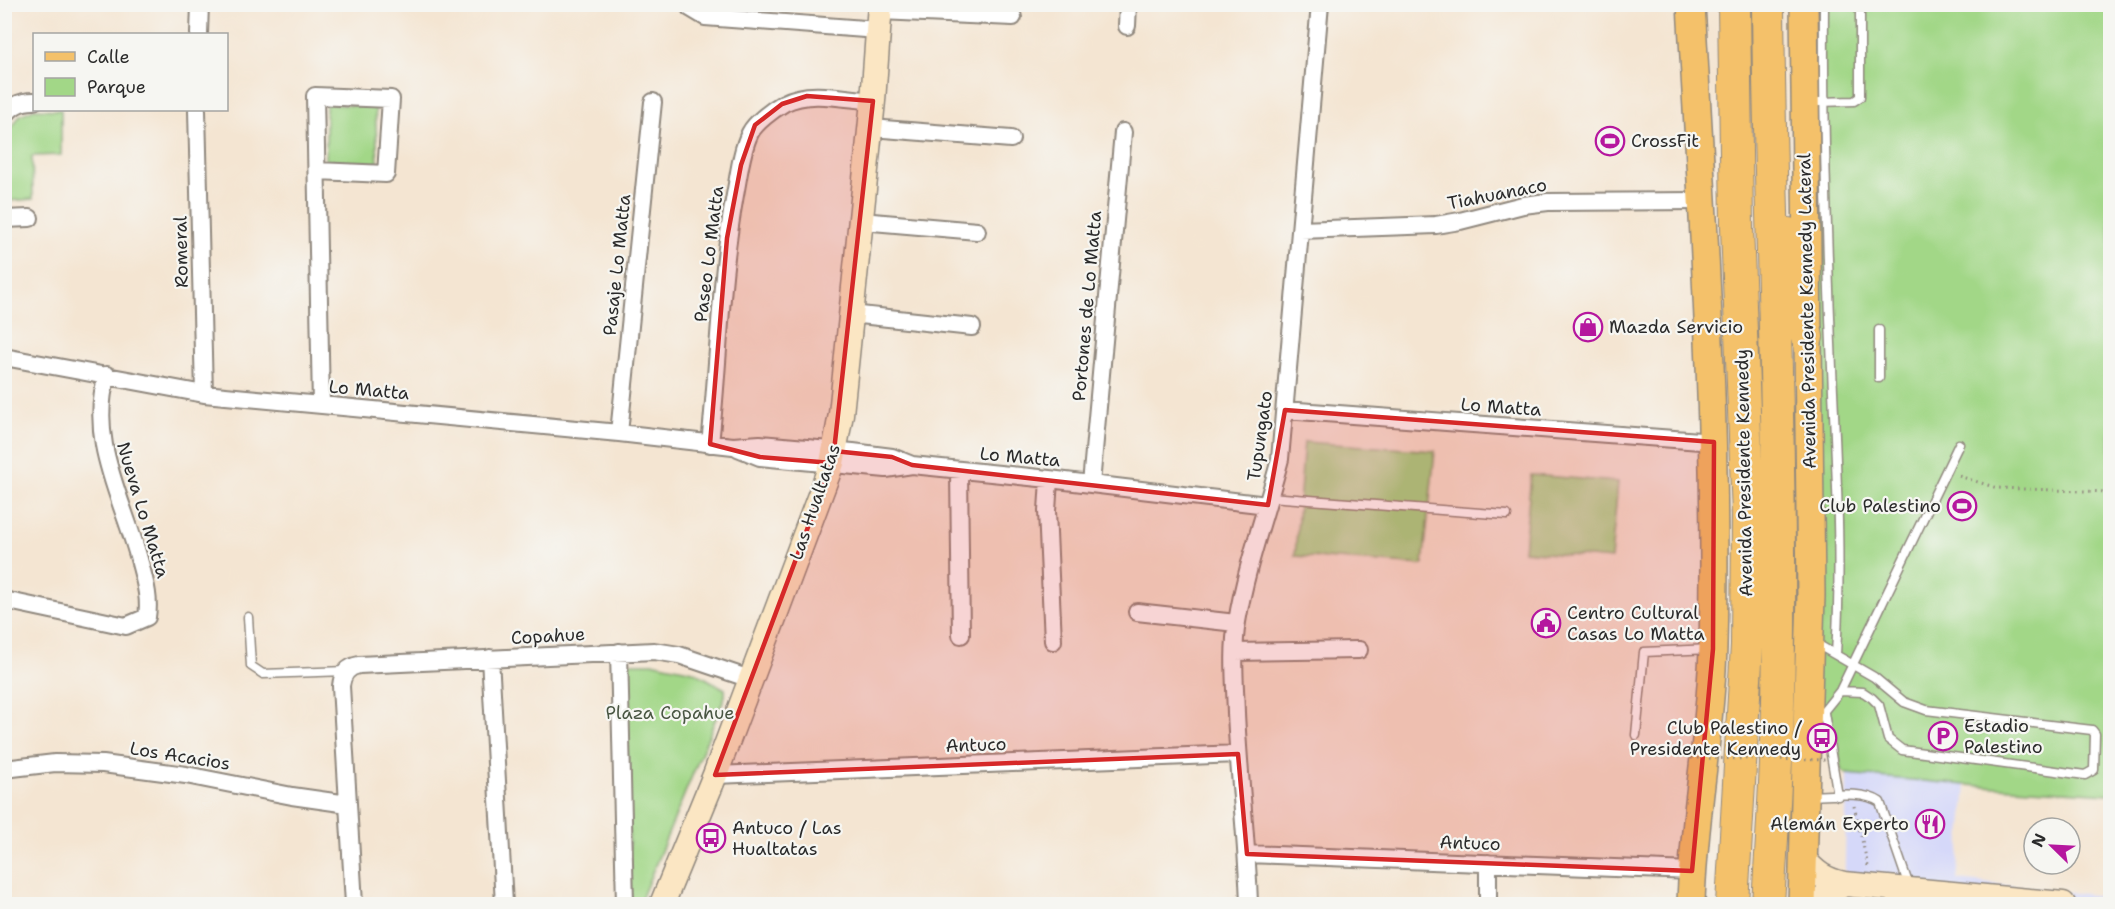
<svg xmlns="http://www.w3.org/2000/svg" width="2115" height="909" viewBox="0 0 2115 909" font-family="'Shantell Sans',sans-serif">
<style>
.built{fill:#d5d8f9}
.green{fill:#a2d787;stroke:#668159;stroke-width:1.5}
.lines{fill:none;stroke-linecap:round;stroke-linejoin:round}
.lane-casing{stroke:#90887e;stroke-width:11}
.street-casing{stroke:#90887e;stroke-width:20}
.secondary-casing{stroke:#90887e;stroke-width:27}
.primary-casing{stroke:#90887e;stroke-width:30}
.highway-casing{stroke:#90887e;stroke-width:34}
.path{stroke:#90887e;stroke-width:3;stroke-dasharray:1.5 4.5;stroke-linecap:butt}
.lane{stroke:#fff;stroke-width:8}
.street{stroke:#fff;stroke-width:16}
.secondary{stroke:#fbe6c3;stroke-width:24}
.primary{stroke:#f4c16a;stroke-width:27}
.highway{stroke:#f4c16a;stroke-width:32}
.path-bridge{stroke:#90887e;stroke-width:3;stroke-dasharray:1.5 4.5;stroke-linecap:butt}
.marked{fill:#d62828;fill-opacity:0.2;stroke:#d62828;stroke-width:4.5;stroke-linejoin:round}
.labels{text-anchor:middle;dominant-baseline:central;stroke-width:4.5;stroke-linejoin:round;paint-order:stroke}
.poi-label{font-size:18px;fill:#2b2b2b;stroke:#f6f6f2;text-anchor:start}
.street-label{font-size:18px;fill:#2b2b2b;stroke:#f6f6f2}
.park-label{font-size:18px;fill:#495642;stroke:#f6f6f2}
</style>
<rect width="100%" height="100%" fill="#f6f6f2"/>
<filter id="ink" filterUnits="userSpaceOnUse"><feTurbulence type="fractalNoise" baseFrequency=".0167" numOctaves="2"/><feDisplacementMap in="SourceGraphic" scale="12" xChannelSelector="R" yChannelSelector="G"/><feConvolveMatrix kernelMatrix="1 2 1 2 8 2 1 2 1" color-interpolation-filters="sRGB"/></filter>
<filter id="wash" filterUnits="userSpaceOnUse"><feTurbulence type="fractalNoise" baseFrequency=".008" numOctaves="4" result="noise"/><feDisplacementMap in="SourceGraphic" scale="24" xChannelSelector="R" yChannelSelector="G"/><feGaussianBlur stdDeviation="1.35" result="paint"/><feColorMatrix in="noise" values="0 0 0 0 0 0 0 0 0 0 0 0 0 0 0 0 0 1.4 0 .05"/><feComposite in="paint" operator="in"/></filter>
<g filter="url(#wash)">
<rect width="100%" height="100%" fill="#f4e5d2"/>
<path class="built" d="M1847,774l119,11 -9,95 153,17v7h-266z"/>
<path class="green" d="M1812,5h298v789l-144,-9 -119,-11 -6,-4 -5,-38h-26z
M326,104l49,3 3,56 -52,-2z
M34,109l27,1v45l-29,1 1,43 -25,2 -2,-64 14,-22z
M1304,442l131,9 -12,114 -128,-9z
M1531,475l87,7 -7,77 -87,-8z
M624,663h32l37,8 32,18v7l-85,206 -9,2z"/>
</g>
<g filter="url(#ink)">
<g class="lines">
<g class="lane-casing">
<path id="lane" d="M1824,4c-1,122 3,243 8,364 4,95 10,191 4,286
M1819,102l35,-1 6,-4v-93
M1879,378v-48
M1270,497l237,18
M248,617l3,49 12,8 83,-3
M1840,691l119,-247
M1824,713l14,83
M1814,723l26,-32 23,1 9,6 7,7 9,34 14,11 183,25 9,-5 1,-36 -3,-4 -166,-20 -22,-8 -30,-25 -59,-34
M1636,735l8,-83 67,-3
M1809,796c21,0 53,-6 71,6l29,84"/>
</g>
<g class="street-casing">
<path id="street" d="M688,4l2,4 15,9 173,13
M880,11l133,6
M1127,26l1,-22
M199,34l1,-30
M197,110l7,284
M4,118c6,-12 17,-17 30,-17
M871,128l140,11
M317,171l69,3 5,-75 -76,-3 6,309
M4,219l26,-1
M861,221l116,10
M1300,230l136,-5 24,-4 63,-16 25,-3 154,-1
M851,314l121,13
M4,357l200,37 415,39 114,13 27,-2 93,8 39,5 20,8
M1285,410l429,32
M619,433l34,-331
M710,444c9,-83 10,-167 25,-249 4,-20 6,-44 15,-62 6,-11 22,-23 34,-30 26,-14 61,-4 89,-2
M738,448l22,9 126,12 26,-4 137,14 218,26
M959,471l2,164
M1049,479l-2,32 6,130
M1091,484l32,-352
M4,600l122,26 21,-9c3,-19 -2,-35 -7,-54 -16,-63 -53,-121 -33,-188
M1137,612l99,11
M619,652l6,252
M1235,652l124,-2
M490,658l14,246
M4,769l51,-6 48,1 83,11 106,21 56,8
M715,775l523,-21
M1247,854l445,17
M1488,863v41
M354,904l-13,-218c1,-11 6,-19 18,-21l295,-14 25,4 71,24
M1249,904c-2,-64 -10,-127 -13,-191 -1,-30 -4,-62 1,-91 9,-56 29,-109 43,-163l40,-455"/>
</g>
<g class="secondary-casing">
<path id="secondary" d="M1803,858c12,15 22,22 41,26l219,20
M662,904l53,-129 117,-312 9,-49 32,-313 7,-97
M1818,904l8,-9 18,-11"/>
</g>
<g class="primary-casing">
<path id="primary" d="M1691,4c12,215 27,429 22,643 -2,86 -20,171 -22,257
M1802,904l9,-309 -7,-591"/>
</g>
<g class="highway-casing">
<path id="highway" d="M1768,4c2,233 15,465 10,697 -1,68 -6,136 -10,203
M1789,234l18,103
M1732,904l15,-259 1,-130 -11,-288 -3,-223"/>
</g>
<path class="path" d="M1959,476l38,12 113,4
M1854,806l14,60"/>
<use href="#lane" class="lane"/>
<use href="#street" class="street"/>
<use href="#secondary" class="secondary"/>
<use href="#primary" class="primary"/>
<use href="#highway" class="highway"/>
<path class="path-bridge" d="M1691,758l137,2"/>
</g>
</g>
<path class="marked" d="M807,96l66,5 -39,350 58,6 20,8 356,40 17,-95 429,32 -1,207 -21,222 -445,-17 -9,-100 -523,21 117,-312 -72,-6 -50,-13 17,-206 14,-73 14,-40 27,-21z"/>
<defs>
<g id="stadium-ring" transform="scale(1.5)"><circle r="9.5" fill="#f6f6f2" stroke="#b5179e" stroke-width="1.5"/><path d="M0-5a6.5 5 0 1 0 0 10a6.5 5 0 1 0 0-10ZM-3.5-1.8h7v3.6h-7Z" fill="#b5179e"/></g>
<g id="shop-ring" transform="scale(1.5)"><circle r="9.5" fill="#f6f6f2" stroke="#b5179e" stroke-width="1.5"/><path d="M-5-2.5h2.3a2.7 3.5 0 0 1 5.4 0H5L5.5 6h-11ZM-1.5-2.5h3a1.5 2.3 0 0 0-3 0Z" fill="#b5179e"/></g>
<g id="civic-ring" transform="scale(1.5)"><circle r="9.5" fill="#f6f6f2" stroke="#b5179e" stroke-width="1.5"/><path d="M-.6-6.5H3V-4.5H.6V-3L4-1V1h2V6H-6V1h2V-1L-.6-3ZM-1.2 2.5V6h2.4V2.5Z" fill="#b5179e"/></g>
<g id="parking-ring" transform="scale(1.5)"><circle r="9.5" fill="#f6f6f2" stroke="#b5179e" stroke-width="1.5"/><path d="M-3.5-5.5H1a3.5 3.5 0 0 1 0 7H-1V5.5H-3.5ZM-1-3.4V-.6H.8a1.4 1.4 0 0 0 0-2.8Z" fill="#b5179e"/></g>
<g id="bus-ring" transform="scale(1.5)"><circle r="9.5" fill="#f6f6f2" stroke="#b5179e" stroke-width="1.5"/><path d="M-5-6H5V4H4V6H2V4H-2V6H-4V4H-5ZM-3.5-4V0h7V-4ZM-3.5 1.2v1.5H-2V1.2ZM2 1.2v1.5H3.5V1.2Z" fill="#b5179e"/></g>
<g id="restaurant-ring" transform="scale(1.5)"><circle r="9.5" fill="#f6f6f2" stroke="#b5179e" stroke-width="1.5"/><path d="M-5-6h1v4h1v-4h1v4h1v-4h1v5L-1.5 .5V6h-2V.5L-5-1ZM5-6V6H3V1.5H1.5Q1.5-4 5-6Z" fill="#b5179e"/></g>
</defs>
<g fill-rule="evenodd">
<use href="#stadium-ring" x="1610" y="141"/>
<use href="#shop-ring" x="1588" y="327"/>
<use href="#stadium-ring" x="1962" y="506"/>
<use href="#civic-ring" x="1546" y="623"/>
<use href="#parking-ring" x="1943" y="736"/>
<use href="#bus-ring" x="1822" y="738"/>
<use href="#restaurant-ring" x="1930" y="824"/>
<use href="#bus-ring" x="711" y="838"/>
</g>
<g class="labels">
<g class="poi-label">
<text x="1631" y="141">CrossFit</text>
<text x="1609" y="327">Mazda Servicio</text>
<text x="1941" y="506" text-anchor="end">Club Palestino</text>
<text x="1567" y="613">Centro Cultural<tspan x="1567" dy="21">Casas Lo Matta</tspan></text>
<text x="1964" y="726">Estadio<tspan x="1964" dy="21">Palestino</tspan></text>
<text x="1801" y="728" text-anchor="end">Club Palestino /<tspan x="1801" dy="21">Presidente Kennedy</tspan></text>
<text x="1909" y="824" text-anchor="end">Alemán Experto</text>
<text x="732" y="828">Antuco / Las<tspan x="732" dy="21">Hualtatas</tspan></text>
</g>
<g class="street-label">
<text transform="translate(1497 194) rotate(-11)">Tiahuanaco</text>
<text transform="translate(181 252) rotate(-91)">Romeral</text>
<text transform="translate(709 254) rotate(-83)">Paseo Lo Matta</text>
<text transform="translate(617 265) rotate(-84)">Pasaje Lo Matta</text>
<text transform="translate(1087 306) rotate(-85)">Portones de Lo Matta</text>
<text transform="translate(1807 311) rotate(-91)">Avenida Presidente Kennedy Lateral</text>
<text transform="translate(369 390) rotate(5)">Lo Matta</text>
<text transform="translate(1501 407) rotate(4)">Lo Matta</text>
<text transform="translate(1260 436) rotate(-82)">Tupungato</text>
<text transform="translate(1020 457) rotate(5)">Lo Matta</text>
<text transform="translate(1744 473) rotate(-91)">Avenida Presidente Kennedy</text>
<text transform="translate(815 502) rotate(-71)">Las Hualtatas</text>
<text transform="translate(143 510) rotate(73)">Nueva Lo Matta</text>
<text transform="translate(548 636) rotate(-3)">Copahue</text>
<text transform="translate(976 745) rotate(-2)">Antuco</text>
<text transform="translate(180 756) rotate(9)">Los Acacios</text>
<text transform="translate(1470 843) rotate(2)">Antuco</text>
</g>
<g class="park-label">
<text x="670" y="713">Plaza Copahue</text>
</g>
</g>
<rect width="2115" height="909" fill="none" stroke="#f6f6f2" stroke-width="24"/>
<rect x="33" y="33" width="195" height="78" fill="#f6f6f2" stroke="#a5a5a2" stroke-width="1.5"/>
<rect x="45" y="52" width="30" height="9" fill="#f4c16a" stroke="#a5a5a2" stroke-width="1.5"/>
<text x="87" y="63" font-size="18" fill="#2b2b2b">Calle</text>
<rect x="45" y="78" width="30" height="18" fill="#a2d787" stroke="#a5a5a2" stroke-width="1.5"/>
<text x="87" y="93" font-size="18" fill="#2b2b2b">Parque</text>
<g transform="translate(2052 846) rotate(294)"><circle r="28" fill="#f6f6f2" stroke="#a5a5a2" stroke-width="1.5"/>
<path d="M0-4.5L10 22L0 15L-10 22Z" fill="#b5179e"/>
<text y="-9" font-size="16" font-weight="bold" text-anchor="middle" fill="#2b2b2b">N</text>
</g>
</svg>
